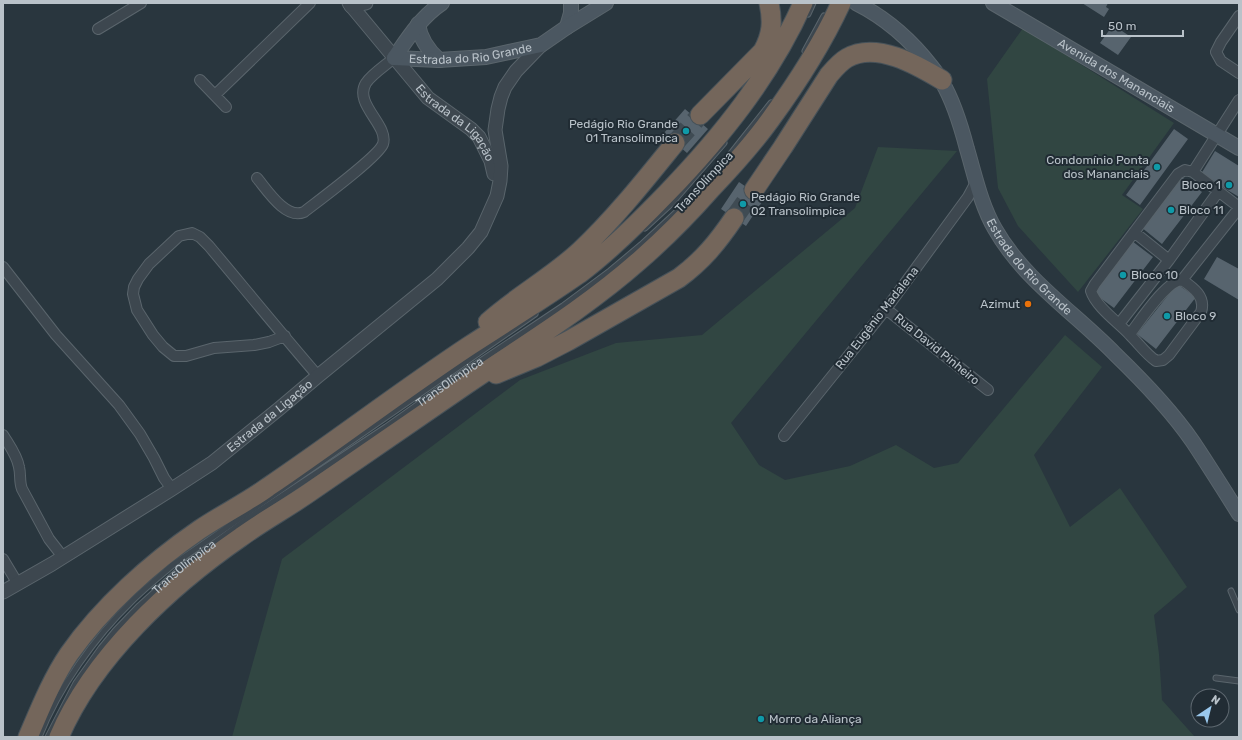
<svg xmlns="http://www.w3.org/2000/svg" width="1242" height="740" viewBox="0 0 1242 740" font-family="Rubik,sans-serif">
<style>
.green{fill:#314642}
.building{fill:#57646e}
.lines{fill:none;stroke-linecap:round;stroke-linejoin:round}
.motorway-tunnel{stroke:#3f4b53;stroke-width:19;stroke-dasharray:19 10;stroke-linecap:butt}
.service-casing{stroke:#5a656c;stroke-width:7}
.minor-casing{stroke:#5a656c;stroke-width:12}
.tertiary-casing{stroke:#5a656c;stroke-width:15}
.secondary-casing{stroke:#5a656c;stroke-width:16}
.motorway-casing{stroke:#475259;stroke-width:21}
.service{stroke:#3d474f;stroke-width:5}
.minor{stroke:#3d474f;stroke-width:10}
.tertiary{stroke:#3d474f;stroke-width:13}
.secondary{stroke:#4b5761;stroke-width:14}
.motorway{stroke:#74665b;stroke-width:19}
.culture-dot{fill:#0f9aa8;stroke:#212c34;stroke-width:1.5}
.food-dot{fill:#e8710a;stroke:#212c34;stroke-width:1.5}
.labels{text-anchor:middle;dominant-baseline:central;stroke-width:4;stroke-linejoin:round;paint-order:stroke}
.street-label{font-size:12px;fill:#b9c2c9;stroke:#212c34}
.poi-label{font-size:12px;fill:#b9c2c9;stroke:#212c34;text-anchor:start}
</style>
<rect width="100%" height="100%" fill="#29363e"/>
<path class="green" d="M1023,28l151,95 -52,72 21,14 -65,83 -60,-66 -20,-38 -11,-109z
M878,147l79,4 -226,272 28,42 26,15 65,-14 46,-21 38,23 24,-5 107,-128 37,32 -68,88 36,72 50,-39 67,99 -33,28 5,39 3,46 33,37h-963l50,-178 238,-179 96,-37 86,-8 153,-127z"/>
<path class="building" d="M1082,3h26l-2,4 3,2 -5,8z
M1113,25l18,12 -13,18 -18,-12z
M685,109l23,20 -21,24 -23,-20z
M1174,129l14,10 -48,66 -14,-10z
M1215,151l24,15v31l-38,-23z
M1180,176l22,16 -40,52 -21,-17z
M739,182l25,17 -18,27 -25,-17z
M1132,241l21,16 -39,51 -22,-16z
M1217,257l22,12v31l-35,-21z
M1177,284l19,13 -40,52 -19,-15z"/>
<g class="lines">
<path class="motorway-tunnel" d="M675,143l25,-28
M734,218l20,-28"/>
<g class="service-casing">
<g id="service">
<path d="M808,14l5,-11"/>
<path d="M805,51l19,-35"/>
<path d="M729,156l42,-53"/>
<path d="M645,228l26,-24 53,-61"/>
<path d="M1231,591l8,19"/>
<path d="M1216,678l23,3"/>
<path d="M39,737c20,-50 55,-99 93,-136 13,-13 28,-25 42,-37l361,-250"/>
<path id="s1" d="M48,737l28,-54 25,-35 14,-17 24,-25 45,-41 63,-46 139,-92 69,-49 108,-72 47,-35 31,-26 43,-40"/>
</g>
</g>
<g class="minor-casing">
<path id="minor" d="M1239,16l-18,26 -5,10 5,9 18,12
M98,29l43,-26
M200,80l26,27
M215,95l95,-92
M1193,172l46,-72
M257,178c10,12 29,42 47,34 14,-11 74,-55 79,-68 6,-19 -30,-40 -17,-61 6,-9 20,-18 28,-25
M1134,232l35,28
M3,267l53,68 63,70 21,29 14,24 10,20 8,11
M1182,280l57,-72
M886,309l102,81
M1119,324l50,-64 49,-68
M1130,334c10,-13 37,-54 52,-54 12,8 24,17 19,32l-32,43 -6,5 -7,1c-10,-7 -17,-17 -26,-26 -11,-12 -34,-28 -39,-44l4,-7 83,-110 7,-4 8,2 46,35
M285,336l-16,6 -15,3 -40,3 -28,8h-12l-11,-9 -10,-12 -16,-25 -4,-16 1,-7 4,-8 11,-15 30,-28 13,-3 8,4 9,9c36,43 72,87 109,130
M3,435c6,10 14,20 16,32 2,8 0,14 3,22l27,50 14,18
M784,436l102,-127 82,-112 8,-15
M3,559l15,25"/>
</g>
<g class="tertiary-casing">
<g id="tertiary">
<path id="s2" d="M349,3l79,95 43,31 8,8 12,24 3,13"/>
<path d="M351,6l15,-3"/>
<path id="s3" d="M3,592l49,-28 120,-75 40,-26 68,-55 38,-32 119,-97 31,-31 13,-16 16,-36 3,-15 1,-15 -6,-36 3,-21 3,-12 4,-10 11,-16 25,-26"/>
</g>
</g>
<g class="secondary-casing">
<g id="secondary">
<path id="s4" d="M856,3c30,15 54,36 75,63 4,5 8,10 11,16 12,20 19,44 25,67 8,27 14,56 28,80 29,51 80,84 120,125 28,27 56,56 78,88 16,24 31,48 46,72"/>
<path id="s5" d="M993,3l246,145"/>
<path d="M418,24c2,15 10,26 21,36"/>
<path d="M567,27l4,-14v-10"/>
<path id="s6" d="M394,58l45,2 47,-3 55,-12 26,-18 39,-24"/>
<path d="M394,58c14,-20 27,-41 48,-55"/>
</g>
</g>
<g class="motorway-casing">
<path id="motorway" d="M700,115l63,-64c9,-17 10,-29 6,-48
M754,190l29,-43 46,-72c6,-7 11,-13 18,-17 29,-17 70,7 95,22
M488,322c29,-26 64,-45 92,-71 35,-33 65,-71 95,-108
M496,374l41,-17 31,-16 111,-63c24,-18 38,-35 55,-60
M28,737c12,-28 24,-58 41,-83 33,-47 82,-91 130,-124 22,-15 47,-27 69,-43 68,-46 133,-96 201,-141 37,-24 74,-47 110,-72 31,-23 61,-53 88,-81 54,-56 104,-118 136,-190
M59,737c34,-80 111,-151 182,-200 22,-16 46,-29 69,-45 52,-36 104,-72 157,-108 59,-40 120,-77 173,-124 25,-22 48,-45 70,-70 21,-22 42,-45 60,-70 27,-37 52,-76 71,-117"/>
</g>
<use href="#service" class="service"/>
<use href="#minor" class="minor"/>
<use href="#tertiary" class="tertiary"/>
<use href="#secondary" class="secondary"/>
<use href="#motorway" class="motorway"/>
</g>
<g class="culture-dot">
<circle cx="686" cy="131" r="4"/>
<circle cx="1157" cy="167" r="4"/>
<circle cx="1229" cy="185" r="4"/>
<circle cx="743" cy="204" r="4"/>
<circle cx="1171" cy="210" r="4"/>
<circle cx="1123" cy="275" r="4"/>
<circle cx="1167" cy="316" r="4"/>
<circle cx="761" cy="719" r="4"/>
</g>
<circle class="food-dot" cx="1028" cy="304" r="4"/>
<g class="labels">
<g class="street-label">
<text stroke="none"><textPath href="#s6" startOffset="77">Estrada do Rio Grande</textPath></text>
<text stroke="none"><textPath href="#s5" startOffset="143">Avenida dos Mananciais</textPath></text>
<text stroke="none"><textPath href="#s2" startOffset="161">Estrada da Ligação</textPath></text>
<text transform="translate(704 182) rotate(-47)">TransOlímpica</text>
<text stroke="none"><textPath href="#s4" startOffset="326">Estrada do Rio Grande</textPath></text>
<text transform="translate(877 318) rotate(-52)">Rua Eugênio Madalena</text>
<text transform="translate(937 349) rotate(39)">Rua David Pinheiro</text>
<text stroke="none"><textPath href="#s1" startOffset="544">TransOlímpica</textPath></text>
<text stroke="none"><textPath href="#s3" startOffset="320">Estrada da Ligação</textPath></text>
<text stroke="none"><textPath href="#s1" startOffset="220">TransOlímpica</textPath></text>
</g>
<g class="poi-label">
<text x="678" y="124" text-anchor="end">Pedágio Rio Grande<tspan x="678" dy="14">01 Transolimpica</tspan></text>
<text x="1149" y="160" text-anchor="end">Condomínio Ponta<tspan x="1149" dy="14">dos Mananciais</tspan></text>
<text x="1221" y="185" text-anchor="end">Bloco 1</text>
<text x="751" y="197">Pedágio Rio Grande<tspan x="751" dy="14">02 Transolimpica</tspan></text>
<text x="1179" y="210">Bloco 11</text>
<text x="1131" y="275">Bloco 10</text>
<text x="1020" y="304" text-anchor="end">Azimut</text>
<text x="1175" y="316">Bloco 9</text>
<text x="769" y="719">Morro da Aliança</text>
</g>
</g>
<rect width="1242" height="740" fill="none" stroke="#b9c2c9" stroke-width="8"/>
<g transform="translate(1210 708) rotate(35)"><circle r="19" fill="#212c34" stroke="#5e6870"/>
<path d="M0-3L7 15L0 10L-7 15Z" fill="#9ac8ed"/>
<text y="-6" font-size="11" font-weight="bold" text-anchor="middle" fill="#b9c2c9">N</text>
</g>
<path d="M1102 30v6h81v-6" fill="none" stroke="#b9c2c9" stroke-width="2"/>
<text x="1108" y="30" font-size="12" fill="#b9c2c9" stroke="#212c34" stroke-width="3" paint-order="stroke">50 m</text>
</svg>
